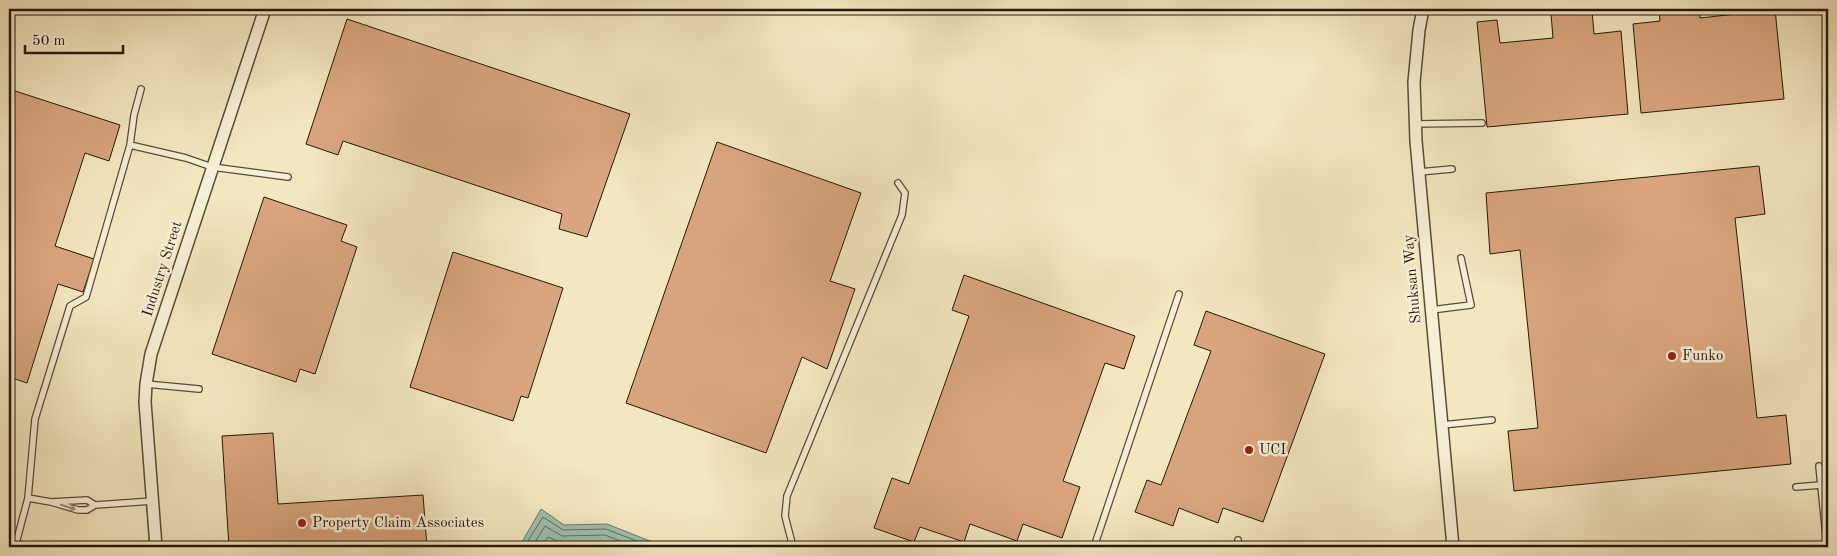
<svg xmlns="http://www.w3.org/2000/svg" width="1837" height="556" viewBox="0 0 1837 556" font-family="'Old Standard TT',serif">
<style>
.water{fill:#9cc0ae;stroke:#6c7d6c}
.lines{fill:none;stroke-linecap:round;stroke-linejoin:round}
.shore{stroke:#606c5c;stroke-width:1}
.building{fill:#d9a580;stroke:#25190a}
.lane-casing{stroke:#584c37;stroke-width:8}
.street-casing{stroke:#584c37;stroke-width:14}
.lane{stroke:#f7efd5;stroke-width:5.5}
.street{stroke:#f7efd5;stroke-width:11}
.oneway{stroke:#988f7a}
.poi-dot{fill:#8f2418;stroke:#f7efd5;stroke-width:2}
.labels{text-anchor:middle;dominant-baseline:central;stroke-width:5;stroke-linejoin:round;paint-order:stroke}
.street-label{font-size:15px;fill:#25190a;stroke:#f7efd5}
.poi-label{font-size:15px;fill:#25190a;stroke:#f7efd5;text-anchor:start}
</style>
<rect width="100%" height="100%" fill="#f3e7bf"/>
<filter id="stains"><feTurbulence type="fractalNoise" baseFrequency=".004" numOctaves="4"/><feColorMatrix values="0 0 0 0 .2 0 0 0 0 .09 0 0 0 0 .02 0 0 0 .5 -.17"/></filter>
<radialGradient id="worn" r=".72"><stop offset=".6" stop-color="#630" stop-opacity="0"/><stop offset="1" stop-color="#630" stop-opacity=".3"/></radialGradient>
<path class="water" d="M541,509l23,16 43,-1 58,23h-146z"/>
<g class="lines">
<path class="shore" d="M524,547l19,-30 20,13 43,-1 46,18
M532,547l13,-21 17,10 43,-1 30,12
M540,547l8,-10 14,6h42l11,4"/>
</g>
<path class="building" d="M464,9h20l-2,6z
M1659,9h41v9l54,-6v-3h21l9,90 -143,14 -8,-89 27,-3z
M1592,10l2,24 27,-3 7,83 -141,13 -10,-105 20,-2 3,23 53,-5 -2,-24z
M347,19l283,95 -43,123 -28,-8 3,-15 -219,-73 -5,14 -32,-11z
M9,89l111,36 -11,36 -24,-8 -30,93 39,13 -11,33 -25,-8 -31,99 -18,-6z
M717,142l144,51 -31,88 25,8 -28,80 -25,-12 -36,96 -140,-50z
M1759,166l6,48 -30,4 22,200 29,-3 5,49 -277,27 -6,-60 30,-3 -18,-178 -30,4 -4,-61z
M264,197l83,28 -6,16 16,6 -42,127 -15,-5 -4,13 -84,-28z
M453,252l110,36 -35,110 -7,-2 -8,25 -103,-34z
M964,275l171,61 -11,33 -19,-6 -42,118 17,6 -18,51 -39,-14 -6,17 -47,-17 -6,18 -44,-15 -6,15 -40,-14 18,-50 17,6 60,-168 -17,-6z
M1206,311l119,43 -62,168 -40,-14 -5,15 -39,-15 -6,18 -38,-14 12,-32 14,5 50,-134 -17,-6z
M273,433l5,71 145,-9 4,52h-198l-7,-111z"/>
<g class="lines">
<g class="lane-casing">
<path id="lane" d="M1415,124l67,-1
M130,145l4,-30 7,-26
M1419,172l33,-3
M1431,310l40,-5 -10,-47
M146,384l53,5
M1442,425l50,-5
M1819,466l8,81
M1796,487l25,-2
M28,498l23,4
M95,505l-8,-5 -36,2 27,8h9l8,-5 58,-4
M1238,540v7
M15,547l13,-49 7,-79 35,-113 16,-9 44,-152 56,13 26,9 76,10
M793,547l-8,-31 2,-20 115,-281 3,-22 -7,-10
M1094,547l85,-253"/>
</g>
<g class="street-casing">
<path id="street" d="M1423,9l-4,21 -5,52 2,59 37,406
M156,547l-11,-145 1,-18 5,-30 114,-345"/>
</g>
<use href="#lane" class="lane"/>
<use href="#street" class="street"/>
</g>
<defs><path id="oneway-shaft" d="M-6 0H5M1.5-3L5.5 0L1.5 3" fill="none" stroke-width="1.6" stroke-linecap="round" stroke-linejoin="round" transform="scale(1.25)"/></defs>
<use class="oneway" href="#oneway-shaft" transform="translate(68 507) rotate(18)"/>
<g class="poi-dot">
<circle cx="1672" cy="356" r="5"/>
<circle cx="1249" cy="450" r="5"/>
<circle cx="302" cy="523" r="5"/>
</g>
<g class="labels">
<g class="street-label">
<text transform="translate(163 269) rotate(-72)">Industry Street</text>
<text transform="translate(1413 279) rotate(-95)">Shuksan Way</text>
</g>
<g class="poi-label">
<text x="1682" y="356">Funko</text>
<text x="1259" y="450">UCI</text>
<text x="312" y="523">Property Claim Associates</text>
</g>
</g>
<rect width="1837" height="556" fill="none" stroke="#f3e7bf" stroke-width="30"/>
<rect x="10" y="10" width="1817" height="536" fill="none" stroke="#25190a" stroke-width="2.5"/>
<rect x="15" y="15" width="1807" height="526" fill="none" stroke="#25190a"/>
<path d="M25 45v8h98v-8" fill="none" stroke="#25190a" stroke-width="2.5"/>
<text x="32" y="45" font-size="15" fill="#25190a" stroke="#f7efd5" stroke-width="4" paint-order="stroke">50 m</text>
<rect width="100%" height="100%" filter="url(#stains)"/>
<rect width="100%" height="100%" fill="url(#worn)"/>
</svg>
